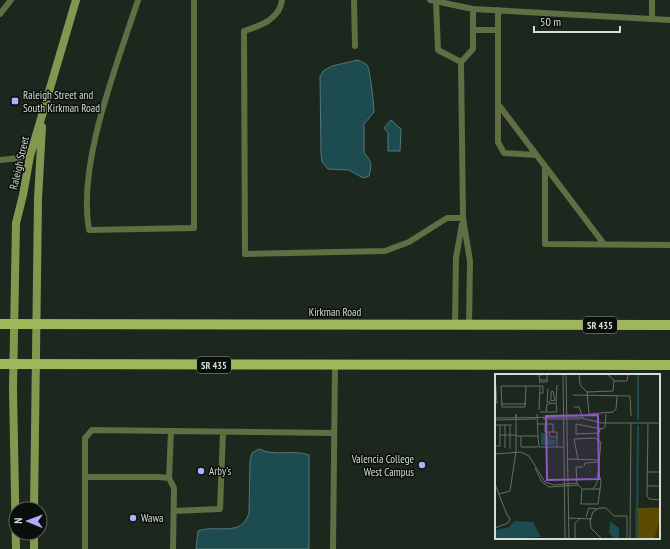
<svg xmlns="http://www.w3.org/2000/svg" width="670" height="549" viewBox="0 0 670 549" font-family="'PT Sans Narrow',sans-serif">
<style>
.water{fill:#1d4c50;stroke:#547878}
.lines{fill:none;stroke-linecap:round;stroke-linejoin:round}
.lane{stroke:#616d42;stroke-width:6}
.secondary{stroke:#849750;stroke-width:8}
.primary{stroke:#9eb75a;stroke-width:10}
.poi-dot{fill:#afaefa;stroke:#0a0f0b;stroke-width:1.5}
.labels{text-anchor:middle;dominant-baseline:central;stroke-width:3;stroke-linejoin:round;paint-order:stroke}
.shield{fill:#0a0f0b;stroke:#989f99;stroke-width:1}
.shield-label{font-size:10px;font-weight:bold;fill:#d5ddd6}
.poi-label{font-size:11px;fill:#d5ddd6;stroke:#0a0f0b;text-anchor:start}
.street-label{font-size:11px;fill:#d5ddd6;stroke:#0a0f0b}
.inset-river{fill:none;stroke:#1d4c50;stroke-width:2}
.inset-road{fill:none;stroke:#667068;stroke-width:1}
.view{fill:#9258c5;fill-opacity:0.15;stroke:#9258c5;stroke-width:2}
.inset-edge{fill:none;stroke:#d5ddd6;stroke-width:2}
</style>
<rect width="100%" height="100%" fill="#1c271e"/>
<path class="water" d="M358,60c3,2 7,3 9,5 3,3 7,40 7,47l-10,12v29c8,8 8,13 5,23l-6,2 -14,-8 -21,-1 -6,-7 -1,-9 -1,-76 3,-6 9,-5z
M391,120l10,9 -1,22h-12v-18l-4,-5z
M259,449c16,8 34,0 50,6v94h-113l2,-18c19,-7 43,7 51,-18l1,-52 2,-8z"/>
<g class="lines">
<path class="lane" d="M138,0c-21,65 -61,163 -49,230l105,-2v-228
M282,0c-2,19 -22,26 -38,31l1,223 140,-3 24,-9 38,-24h16
M354,0l1,46
M430,0l43,9 197,11
M436,1l2,49 23,12
M498,10v132l6,11 32,2
M0,14l11,-14
M652,19v-19
M473,30h25
M498,104l106,140
M0,160l29,-3
M545,167v77l125,1
M455,325l1,-67 6,-34
M469,325l1,-64 -7,-43 -2,-156 12,-13v-40
M85,477v-39l7,-8 79,1
M169,478l2,-47 163,2
M174,511l46,-2 3,-77
M85,549v-72h74l10,1 5,10 -1,61
M333,549l2,-184"/>
<path class="secondary" d="M34,509l4,-310 4,-72
M34,533v16
M16,549l-3,-160 3,-166 7,-28 7,-39 46,-156"/>
<path class="primary" d="M0,324l670,1
M0,364l670,1"/>
</g>
<g class="poi-dot">
<rect x="11" y="97" width="8" height="8" rx="2"/>
<circle cx="422" cy="465" r="4"/>
<circle cx="201" cy="471" r="4"/>
<circle cx="133" cy="518" r="4"/>
</g>
<g class="labels">
<g class="shield">
<rect x="583" y="317" width="34" height="16" rx="3"/>
<rect x="197" y="357" width="34" height="16" rx="3"/>
</g>
<g class="shield-label">
<text x="600" y="325">SR 435</text>
<text x="214" y="365">SR 435</text>
</g>
<g class="poi-label">
<text x="23" y="95">Raleigh Street and<tspan x="23" dy="13">South Kirkman Road</tspan></text>
<text x="414" y="459" text-anchor="end">Valencia College<tspan x="414" dy="13">West Campus</tspan></text>
<text x="209" y="471">Arby's</text>
<text x="141" y="518">Wawa</text>
</g>
<g class="street-label">
<text transform="translate(19 163) rotate(-77)">Raleigh Street</text>
<text x="335" y="312">Kirkman Road</text>
</g>
</g>
<g transform="translate(495 374)">
<rect width="165" height="165" fill="#1c271e"/>
<path d="M165,133v32h-25v-31z" fill="#41360c"/>
<path d="M143,134h22v11l-6,20h-16z" fill="#5b4b03"/>
<path d="M46,58l7,3 1,4 6,1v5h-14zM20,147l18,1 8,15 -46,2 1,-9 13,-3zM115,147l9,7v11h-5l-5,-7z" fill="#1d4c50"/>
<path class="inset-river" d="M143,0v46M142,165l1,-114"/>
<path class="inset-road" d="M68,0l2,165M71,0l3,165M84,0l1,11 7,7 2,22 24,-2 3,-3 1,-13M112,0l7,6 -1,11M0,1l2,28h-2M52,1v5h-7l-1,-5 15,-1M45,6l-1,2h8v-2M119,7h13l1,-7M31,12l-1,21h-23l-1,-21h42v7h-3M53,15l-1,13h3M58,17l2,9 -4,1v-9zM92,18l26,-1M78,21l57,1 1,20M6,30h25M79,33h5l4,11M44,36l1,-24M45,38h6l1,-8 9,-1 1,-18M51,38h11l-1,-9M0,44l82,-1 25,6h58M48,45h37M0,46l41,-1M153,49l-1,73 2,3 11,1M43,50h15v8h-8v-8M0,51h17M106,55l-25,-5v10l23,-1 1,-4 4,-1 1,-1 1,-13M54,58l1,5h7M58,58h4v15M5,61h16M21,62h22l-1,-22M26,62v11h17M43,62l1,11h25M0,72h5v-21M10,74v-23M15,75v-23M0,80l26,-2 8,4 16,26 9,3 23,-2M73,85l30,1M83,85l-4,-20 21,-1 6,4 -4,41 -4,6M89,92l1,-3 13,-1M88,93h-7l1,16 5,6h18M40,94l7,14 7,5 29,-2M152,98h13M0,110l12,31M152,112h13M87,115l-1,15h17l3,-22 -1,-5h-3M4,120l11,-3 6,-40v-37v3M91,143l3,-9 8,1M74,144l23,1M0,154l13,-5 2,-4 -3,-5M80,165v-16l6,-5M107,165l-11,-11 -1,-8 3,-8 6,-4h7l8,8h13v23M135,165l1,-116"/>
<path class="view" d="M103,41l1,64 -52,1 -1,-64z"/>
<rect width="165" height="165" class="inset-edge"/>
</g>
<g transform="translate(28 521) rotate(271)"><circle r="19" fill="#0a0f0b" stroke="#5b615c"/>
<path d="M0-3L7 15L0 10L-7 15Z" fill="#afaefa"/>
<text y="-6" font-size="11" font-weight="bold" text-anchor="middle" fill="#d5ddd6">N</text>
</g>
<path d="M534 26v6h86v-6" fill="none" stroke="#d5ddd6" stroke-width="2"/>
<text x="540" y="26" font-size="12" fill="#d5ddd6" stroke="#0a0f0b" stroke-width="3" paint-order="stroke">50 m</text>
</svg>
